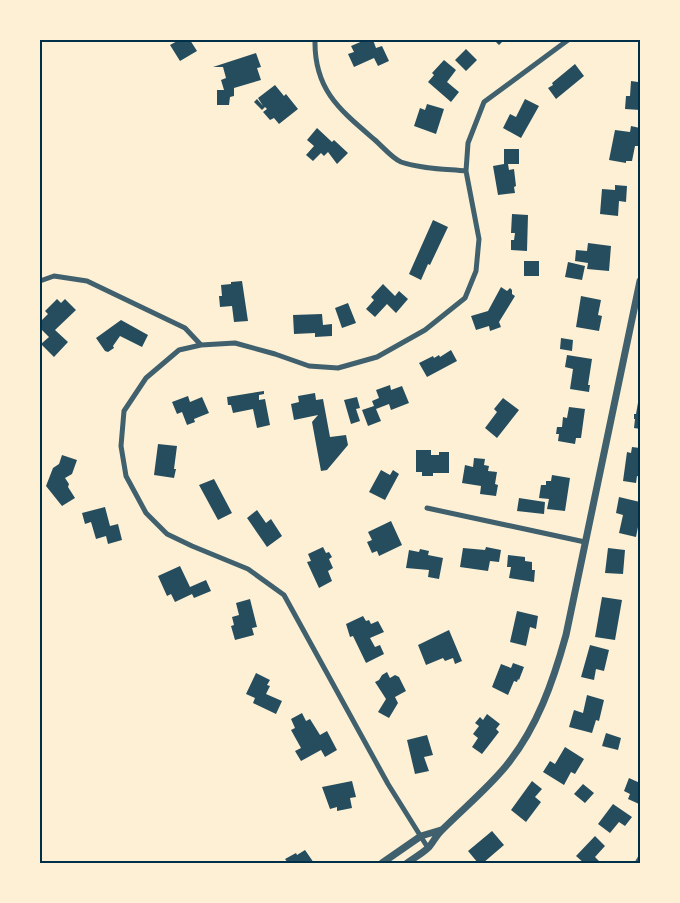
<svg xmlns="http://www.w3.org/2000/svg" width="680" height="903" viewBox="0 0 680 903" font-family="'Titillium Web',sans-serif">
<style>
.building{fill:#264d5e}
.lines{fill:none;stroke-linecap:round;stroke-linejoin:round}
.minor{stroke:#3f606c;stroke-width:5}
.tertiary{stroke:#3f606c;stroke-width:7}
.neatline{fill:none;stroke:#003049;stroke-width:2}
</style>
<rect width="100%" height="100%" fill="#fdf0d5"/>
<path class="building" d="M179,40h11l7,11 -17,10 -10,-16z
M365,40h8l3,8 6,-2 7,15 -11,5 -4,-8 -20,9 -6,-13 6,-2 -3,-6z
M494,40h10l-5,5z
M466,49l11,11 -11,11 -11,-11z
M256,53l5,14 -4,1 4,12 -27,8v8l-4,1 -1,8h-12v-15h7l-3,-10 5,-2 -3,-11h-10z
M444,60l12,10 -9,12 12,10 -8,10 -23,-20 6,-7 -2,-2z
M575,64l9,12 -28,23 -8,-11 5,-3 -1,-2z
M639,78h1v32l-15,-1 1,-13h4l1,-15 7,1z
M275,85l9,11 2,-2 12,15 -19,15 -5,-6 -4,2 -7,-8 4,-3 -2,-2 -3,3 -8,-8 3,-3 6,7 -5,-8z
M525,99l14,7 -18,32 -18,-10 7,-14 6,3z
M427,104l17,5 -8,25 -22,-8 6,-18 5,2z
M631,126l9,2v18h-5l-3,15h-6v2l-17,-3 6,-30 15,2z
M317,128l15,14 2,-2 14,13 -11,11 -9,-12 -4,4 -3,-3 -8,8 -7,-6 8,-9 -7,-6z
M504,149h15v15h-11l1,6 5,-1 2,17 -2,1 1,6 -17,2 -5,-29 11,-2z
M615,185l12,1 -1,16 -7,-1 -1,15 -18,-2 2,-25 13,1z
M512,214l16,1 -1,36 -16,-1v-10h3l1,-7h-4z
M433,220l15,7 -18,38 -2,-1 -7,16 -12,-6z
M588,243l23,3 -2,25 -22,-2 1,-6 -13,-2 1,-11 11,1z
M524,261h15v15h-15z
M568,262l17,4 -3,14 -17,-3z
M242,281l6,40 -14,1 -2,-16 -12,1 -1,-11h3l-1,-11 10,-1v-2z
M383,284l12,12 4,-5 9,8 -12,14 -9,-9 -12,13 -9,-8 8,-9 -3,-3z
M501,287l6,4 3,-3 2,2v4l3,2 -16,26 2,5 -11,4 -1,-5 -13,4 -5,-14 17,-5z
M581,296l20,4 -3,15 4,1 -3,15 -23,-4z
M57,299l4,4 4,-4 11,11 -21,20 13,12 -14,15 -13,-13 8,-7 -9,-9v-6l8,-8 -3,-3z
M348,303l8,20 -14,5 -7,-20z
M322,314l1,11 9,-1v12l-17,1v-4l-21,1 -1,-19z
M121,320l27,15 -6,12 -22,-11 -7,10 1,2 -6,4 -3,-1 -9,-13z
M561,338l12,2 -1,11 -12,-2z
M451,350l6,11 -30,16 -8,-14 14,-7 1,2 5,-3 1,2z
M567,355l25,4 -4,26h2l-1,7 -19,-3 3,-20 -8,-2z
M390,385l1,5 11,-4 7,17 -18,7 -2,-6 -13,5 5,12 -13,5 -6,-16 12,-4 -2,-5 7,-3 -3,-8z
M264,391v3l-5,1v5l6,-1 5,26 -13,3 -4,-19 -20,4 -2,-8h-3l-1,-8z
M315,393l1,7 7,-1 7,38 16,-2 2,10 -21,25 -6,1 -9,-49 6,-7 -24,5 -3,-16 8,-2 -1,-6z
M188,396l2,6 12,-5 7,16 -15,6 1,3 -8,3 -5,-13 -5,2 -5,-12z
M357,397l3,11 -4,1 4,12 -9,3 -7,-24z
M639,397l1,1v31l-6,-1 1,-9h-1v-5h2z
M503,398l16,12 -22,28 -12,-10 12,-16 -3,-3z
M569,407l16,2 -4,29h-5l-1,6 -17,-3 1,-7h-3l1,-7h5l1,-10 4,1z
M158,444l19,2 -3,23h2l-2,9 -20,-3z
M632,447l8,1v29l-3,-1 -1,7 -13,-2 4,-29 4,1z
M416,450h15v5h8v-3h10v21h-16v3h-11v-4h-6z
M62,455l15,5 -5,14 -7,4 4,6 -1,3 7,11 -13,8 -16,-20 7,-18 6,-4z
M474,458l11,1 -1,6 5,1 -1,5 9,1 -2,12 3,1 -2,11 -16,-2 1,-8 -19,-3 3,-18 8,2z
M381,470l9,5 3,-5 6,4 -14,26 -16,-8z
M552,475l18,3 -5,33 -18,-2 2,-10 -10,-1 2,-13h5v-4h5z
M214,479l18,34 -14,7 -19,-35z
M619,497l21,5v15l-4,20 -17,-4 4,-18 -7,-2z
M519,498l26,4 -1,12 -27,-3z
M105,507l5,19 8,-2 4,16 -14,4 -2,-8 -10,3 -5,-17 -6,2 -3,-11z
M257,510l9,13 5,-4 11,17 -15,11 -20,-29z
M391,521l11,24 -23,11 -2,-5 -5,2 -5,-11 5,-2 -4,-8z
M323,547l3,6 3,-1 3,5 -3,2 4,9 -5,3 4,10 -13,7 -12,-26 4,-1 -3,-7z
M486,547l15,3 -2,12 -9,-1 -2,10 -28,-4 3,-19 22,2z
M608,548l17,2 -2,24 -18,-1z
M420,549l9,2 -1,4 15,3 -4,21 -11,-2 1,-7 -23,-2 3,-18 10,2z
M508,555l17,2v4l7,1v8h3l-1,12 -25,-4 2,-11h-4z
M180,566l10,21 16,-7 5,11 -17,7 -2,-4 -17,8 -4,-8 -4,2 -9,-20z
M602,597l20,3 -7,40 -20,-3z
M250,599l7,28 -5,1 2,7 -19,5 -4,-14 3,-1 -2,-8 7,-2 -3,-12z
M517,611l21,5 -2,13 -6,-2 -4,19 -16,-4z
M363,616l3,5 3,-1 2,4 7,-3 6,11 -14,6 5,9 5,-2 4,9 -18,9 -13,-27 -3,1 -4,-13z
M449,630l13,31 -7,3 -2,-6 -8,3 -2,-3 -17,7 -8,-20z
M590,645l19,5 -5,21 -8,-2 -2,11 -13,-3z
M513,663l11,4 -5,13 -1,-1 -1,3 -3,-1 -6,14 -16,-8 9,-23 10,4z
M387,672l3,6 5,-3 4,2 7,14 -11,6 3,6 -9,15 -11,-6 8,-13 -11,-17 4,-2 3,-5z
M256,673l14,7 -3,5 3,1 -4,8 16,7 -6,13 -23,-11 2,-5 -9,-4z
M587,695l17,5 -5,21 -3,-1 -4,13 -23,-6 5,-17 9,3z
M302,713l4,8 4,-2 10,16 7,-4 10,19 -12,7 -4,-7 -20,11 -6,-10 6,-3 -10,-18 4,-2 -4,-9z
M487,714l13,10 -4,5 3,3 -17,22 -10,-7 6,-9 -5,-4 6,-8 -4,-3 5,-6 3,3z
M606,733l15,5 -3,12 -16,-4z
M427,735l6,20 -9,2 5,14 -14,3 -8,-34z
M565,747l19,12 -9,15 -4,-2 -7,13 -21,-13 7,-11 5,3z
M629,778l11,5 -1,21 -11,-5 2,-5 -6,-3z
M352,781l4,16 -6,1 2,10 -15,3v-4l-7,2 -8,-22z
M532,781l10,8 -7,8 6,5 -15,20 -15,-12z
M583,784l11,9 -9,10 -11,-9z
M613,804l19,13 -7,9 -6,-4 -9,11 -12,-9z
M492,831l12,14 -21,18h-5l-10,-12z
M595,836l10,10 -10,11 6,6h-17l-8,-7z
M305,850l9,13h-26l-3,-4 11,-6 1,2z"/>
<g class="lines">
<path class="minor" d="M315,40c-1,50 25,70 60,100 8,7 17,18 26,22 21,7 44,7 65,9
M40,281l14,-5 33,5 98,47 16,17
M427,508l158,34
M428,848l-40,-64 -104,-189 -36,-26 -56,-23 -25,-12 -21,-21 -20,-37 -5,-30 3,-35 22,-33 33,-28 22,-5 34,-2 40,11 34,12 29,2 39,-11 48,-27 40,-32 11,-27 3,-32 -13,-68 2,-28 16,-41 84,-62
M637,863l3,-5"/>
<path class="tertiary" d="M382,863l39,-27 20,-6
M407,863c7,-5 16,-10 22,-16 5,-6 8,-13 14,-18 21,-21 44,-40 63,-63 31,-38 47,-84 60,-131l74,-354"/>
</g>
<rect width="680" height="903" fill="none" stroke="#fdf0d5" stroke-width="82"/>
<rect x="41" y="41" width="598" height="821" class="neatline"/>
</svg>
